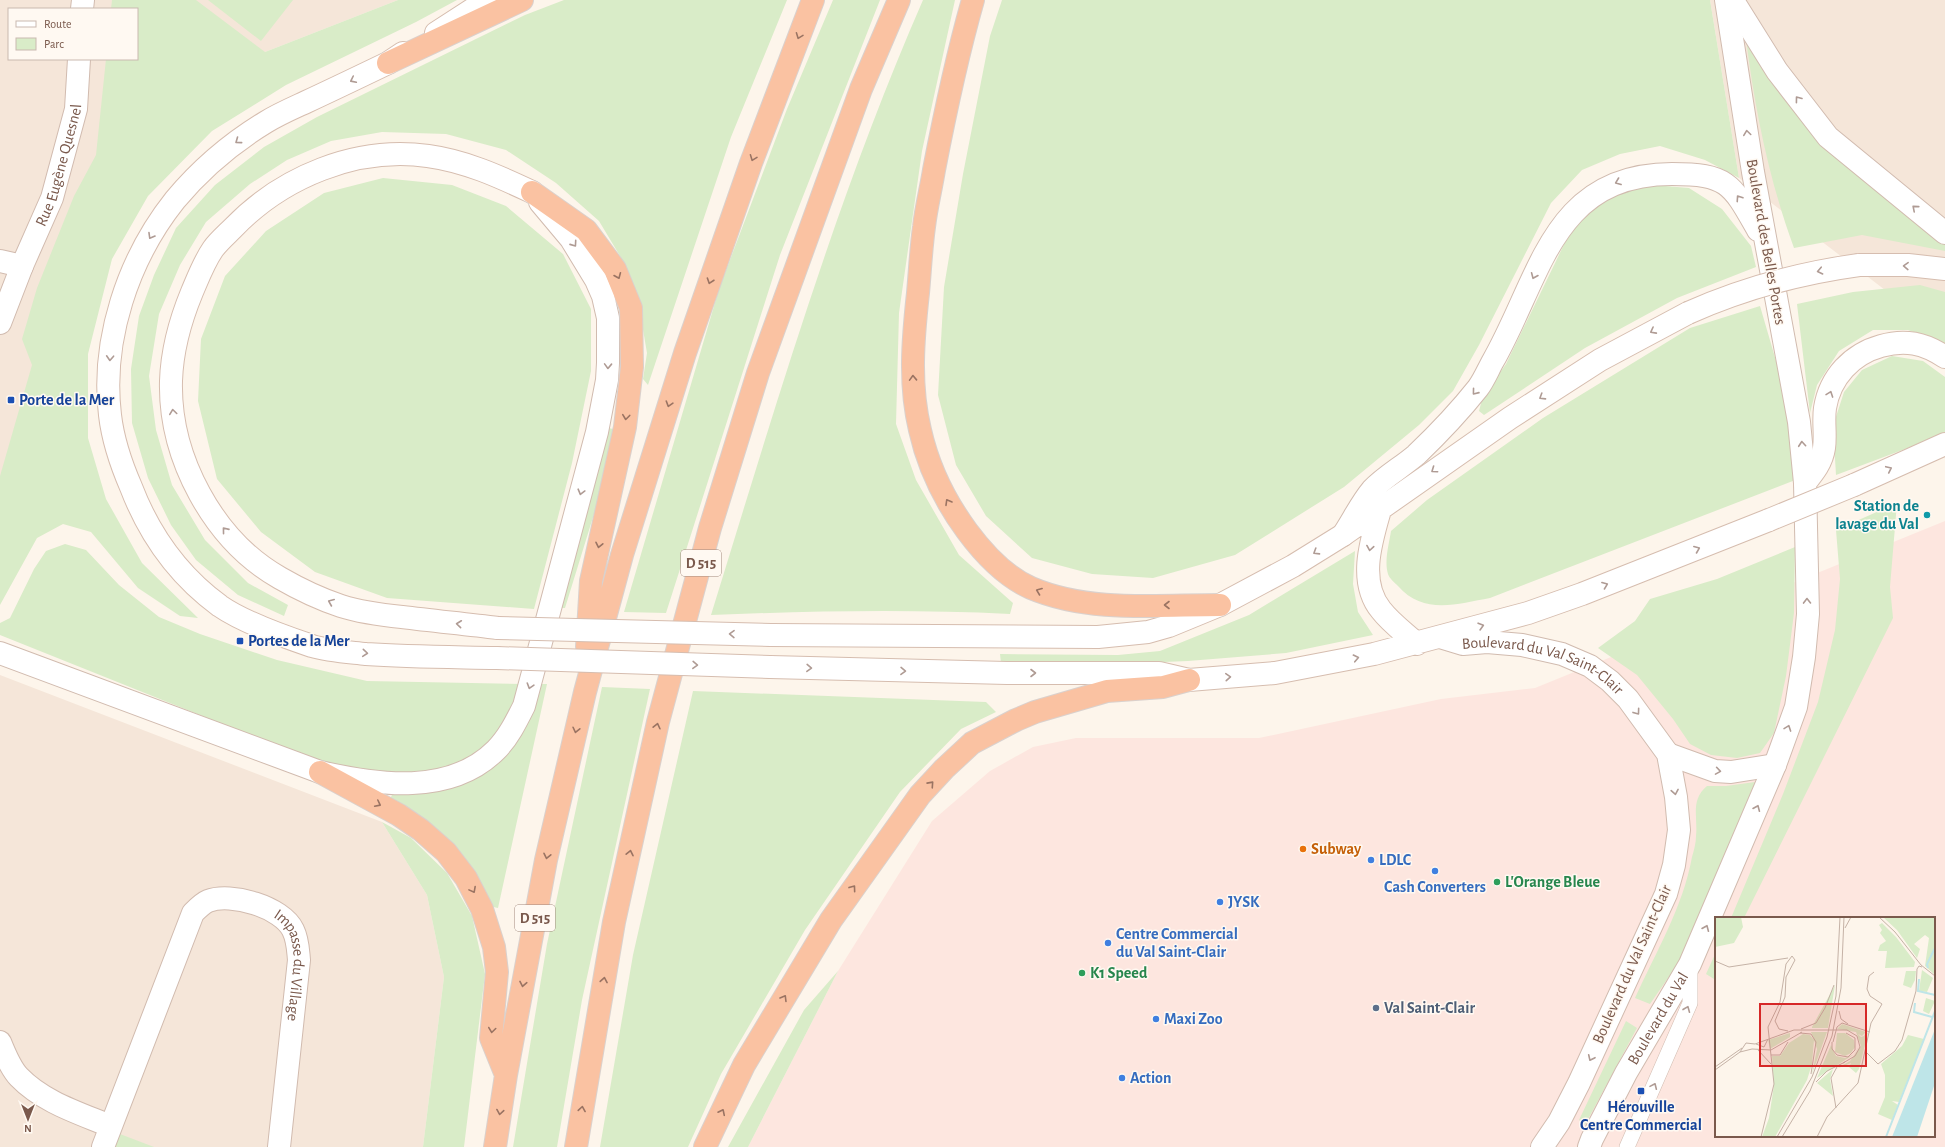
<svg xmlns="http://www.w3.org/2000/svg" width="1945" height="1147" viewBox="0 0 1945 1147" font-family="'Alegreya Sans',sans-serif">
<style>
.residential{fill:#f5e6d9;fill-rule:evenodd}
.commercial{fill:#fde6df;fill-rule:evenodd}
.green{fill:#d9ecc8}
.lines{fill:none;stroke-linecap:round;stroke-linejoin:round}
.service-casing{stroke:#d1bbaf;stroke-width:16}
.minor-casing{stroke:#d1bbaf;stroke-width:24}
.tertiary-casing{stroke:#d1bbaf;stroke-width:24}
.secondary-casing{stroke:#d6bdaf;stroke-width:24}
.trunk-casing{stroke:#dad1cd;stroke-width:24}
.service{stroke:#fff;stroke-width:15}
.minor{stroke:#fff;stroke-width:22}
.tertiary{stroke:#fff;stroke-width:22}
.secondary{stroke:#fff;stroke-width:22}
.trunk{stroke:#fac2a2;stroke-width:22}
.secondary-bridge-casing{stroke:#d6bdaf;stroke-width:24;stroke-linecap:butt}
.secondary-bridge{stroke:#fff;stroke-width:22}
.oneway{stroke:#9a7362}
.oneway2{stroke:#af9b94}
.transit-dot{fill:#1a4fb4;stroke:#fff9f2;stroke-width:1.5}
.culture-dot{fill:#0f9aa8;stroke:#fff9f2;stroke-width:1.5}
.food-dot{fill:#e8710a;stroke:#fff9f2;stroke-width:1.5}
.shop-dot{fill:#3f7fe0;stroke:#fff9f2;stroke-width:1.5}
.leisure-dot{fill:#2e9e5b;stroke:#fff9f2;stroke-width:1.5}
.service-dot{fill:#5c6f8a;stroke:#fff9f2;stroke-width:1.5}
.labels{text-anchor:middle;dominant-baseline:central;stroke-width:3;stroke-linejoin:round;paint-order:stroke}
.shield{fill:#fff9f2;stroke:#a2897e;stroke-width:1}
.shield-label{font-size:15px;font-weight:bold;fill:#7a594c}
.street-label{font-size:16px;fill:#7a594c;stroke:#fff9f2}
.transit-label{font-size:16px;font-weight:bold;fill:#164399;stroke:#fff9f2;text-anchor:start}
.culture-label{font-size:16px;font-weight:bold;fill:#0d838f;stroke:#fff9f2;text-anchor:end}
.food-label{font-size:16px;font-weight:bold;fill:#c56008;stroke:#fff9f2;text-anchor:start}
.shop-label{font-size:16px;font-weight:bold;fill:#366cbe;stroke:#fff9f2;text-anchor:start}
.leisure-label{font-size:16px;font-weight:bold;fill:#27864d;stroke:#fff9f2;text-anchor:start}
.service-label{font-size:16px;font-weight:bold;fill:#4e5e75;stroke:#fff9f2;text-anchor:start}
.inset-river{fill:none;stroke:#bee5e8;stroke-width:2}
.inset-road{fill:none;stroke:#c5b2a6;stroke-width:1}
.view{fill:#d62828;fill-opacity:0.15;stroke:#d62828;stroke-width:2}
.inset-edge{fill:none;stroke:#7a594c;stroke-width:2}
</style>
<rect width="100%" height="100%" fill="#fdf5eb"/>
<path class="residential" d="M0,0h398l-133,52 -138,113 -127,398zM9,9h128v50h-128z
M1710,0h235v336l-206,-158z
M0,675l382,147 45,73 17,82 -21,170h-423z"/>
<path class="commercial" d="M1945,521v626h-1197l90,-176 94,-150 58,-50 43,-24 43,-9h183l182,-39 94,-11zM1716,918h218v218h-218z"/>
<path class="green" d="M112,0h84l69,52 133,-52h59l-41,22 -130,63 -74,46 -64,65 -36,63 -24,95v84l18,61 36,64 56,55 -18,-2 -42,-28 -47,-56 -28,-8 -26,14 -37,67v-129l32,-111 -10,-26 15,-51 37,-92 22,-41 10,-96h31v-50h-26z
M208,0h85l-32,41z
M564,0h223l-56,137 -83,248 -5,-6 4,-26 -8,-47 -19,-50 -21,-35 -43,-38 -50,-33 -60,-16 -64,-2 -51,9 -44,19 -37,24 -44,38 -26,43 -21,49 -10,62 7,54 16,55 33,55 43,43 40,22 -4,11 -46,-21 -42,-35 -25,-35 -23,-47 -16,-55 -1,-54 8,-53 15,-41 22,-47 39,-43 49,-38 53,-30 208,-102z
M833,0h47l-100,255 -114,358 -42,-1 95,-323 68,-180z
M923,0h32l-33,151 -23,162 -3,111 20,56 43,75 54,48 -3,11c-100,-5 -200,-3 -299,1 64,-207 125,-416 212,-615z
M1002,0h708l29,178 -34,-18 -45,-14 -40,8 -38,16 -31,33 -72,142 -26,46 -34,34 -75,62 -109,68 -82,23 -61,-4 -60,-16 -46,-42 -30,-51 -18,-70 6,-108 19,-113 27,-138z
M1746,39l199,203v9l-83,-16 -68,13c-25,-68 -39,-138 -48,-209z
M383,178l69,7 54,21 57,48 28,55v62l-19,92 -38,146 -147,-11 -72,-26 -54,-40 -44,-53 -19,-78 3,-62 24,-63 41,-45 58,-38z
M1641,184l48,4 33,21 29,37 5,21 -79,31 -92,50 -101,67 -5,-4 4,-15 23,-32 67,-138 30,-28z
M1920,285l25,7v52l-37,-14h-35l-34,21 -22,34 -7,28 -13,-109 56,-12z
M1760,306l33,113 5,60 -308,119c-33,6 -67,17 -92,-12 -3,-3 -9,-8 -10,-12 -4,-13 1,-30 3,-43l36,-31 116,-82 147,-90z
M1892,356l31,5 22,16v57l-109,41 -3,-49 11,-34 18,-22z
M604,427l9,2 -15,72 -33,107h-9z
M1897,503l-7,84 3,31 -149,300h-13l52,-124 35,-92 17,-72 5,-51 -4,-49z
M65,544l21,6 33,35 40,32 41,17 77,26 90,21 157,3 -14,37 -30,36 -46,18 -59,1 -58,-14 -317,-127v-12l10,-5 24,-49 12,-18z
M1795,547l-1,66 -8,63 -12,57 -14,20 -23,5 -26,-3 -21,-11 -17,-25 -36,-44 -39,-27 37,-27 15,-22 67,-20z
M1355,551l-2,33 5,28 15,23 -87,18 -98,8 -73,3 -114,-1 -1,-9 118,1 42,-4 89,-36z
M539,684h8l-49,224 -9,-2 -99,-107 2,-4 37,-3 42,-12 28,-17 20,-32z
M602,687l48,2 -68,311 -25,147h-44l34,-203z
M693,691l293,11 10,10 -35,17 -61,63 -95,138 -84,144 -33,73h-88l33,-192z
M1755,782l-71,173 -34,49 -15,-6c21,-46 48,-91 57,-141 2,-7 4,-14 4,-21 2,-19 -6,-36 11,-50h19z
M382,822l29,16 36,35 25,43 13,58 -21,173h-41l21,-170 -17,-82z
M1716,952v22l-2,5 -8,-5z
M838,971l-90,176h-20l76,-137z
M1626,1021l11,7 -52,97 -6,-5z
M120,1134l34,13h-39z"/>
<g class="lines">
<g class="service-casing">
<path id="service" d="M1627,1147l63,-144v-38"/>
</g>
<g class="minor-casing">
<g id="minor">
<path d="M0,1042c4,10 11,27 19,35 24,25 60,36 91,49"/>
<path id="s1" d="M103,1147l90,-234c4,-4 10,-10 15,-12 23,-9 74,6 85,29 5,10 5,20 6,30l-20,187"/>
</g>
</g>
<g class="tertiary-casing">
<g id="tertiary">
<path d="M1727,1l10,6 40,64 51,66 117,96"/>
<path d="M82,9l1,-9"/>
<path d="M0,261l22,5"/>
<path id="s2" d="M0,323l22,-57 30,-68 24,-89 3,-50"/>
<path d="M1343,535c10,-15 18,-32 29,-45 12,-13 30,-23 44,-35 22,-21 43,-43 62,-67 6,-8 10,-18 15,-27 48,-84 59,-187 179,-187 56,0 60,10 86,56"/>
<path id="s3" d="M1440,637l23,7 24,-2 35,3 40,9 28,12 20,15 18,18 40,55 8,43 3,33 -5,35 -8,29 -87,189 -20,39 -17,25"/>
<path d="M0,653l320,119c57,13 130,24 176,-22 12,-12 20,-28 28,-44l73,-274 10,-52 1,-17v-45l-5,-22 -7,-16 -25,-41 -31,-37"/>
<path d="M1668,754l47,17 16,1 44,-7"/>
<path id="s4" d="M1589,1147l3,-8 34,-66 64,-109 85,-199 21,-58 8,-50 4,-43 -3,-131 -6,-61 -46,-250 -27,-172"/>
</g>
</g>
<g class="secondary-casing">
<path id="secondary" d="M436,33l51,-33
M403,53l-15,10c-27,13 -54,26 -82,39 -13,6 -27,12 -40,20 -33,20 -66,48 -91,78 -47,59 -74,140 -65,215 3,26 11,49 21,72 18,47 48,89 89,119 23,16 65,31 92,40 17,5 36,6 54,8 44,3 87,3 131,4
M1859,265h49l37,4
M1805,483c9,-11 17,-21 19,-35 2,-13 -1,-27 1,-40 5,-31 27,-54 56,-62 24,-7 43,-3 64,11
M1854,485l91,-41
M1380,510c-9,31 -22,72 1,100 10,13 24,23 36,34
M498,628c-32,-4 -64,-7 -96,-11 -20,-2 -42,-5 -61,-11 -21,-7 -42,-17 -61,-28 -67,-38 -111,-121 -109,-197 1,-32 9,-60 21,-89 6,-14 12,-30 21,-43 5,-7 13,-14 20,-21 49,-51 123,-82 195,-72 37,5 70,20 104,36
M771,635l327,2 50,-5 21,-6 51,-21 73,-39 50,-31 167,-117 90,-58 88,-47
M770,667l237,6h152l30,7 86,-7 99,-19 154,-41 54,-19 187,-74"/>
</g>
<g class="trunk-casing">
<path id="trunk" d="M973,0c-16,56 -28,113 -39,170 -3,19 -8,38 -10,57 -3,22 -4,44 -6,66 -5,46 -9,92 2,137 8,36 25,71 47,101 17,23 37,45 64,57 59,25 126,17 189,17
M388,63l134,-63
M532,192l54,38 29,39 16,39 1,59 -7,60 -34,154 -4,66
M320,772l79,43 22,15 25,22 20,26 16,31 12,38 3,25 -6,66 15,37
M495,1147l11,-72 40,-215 39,-168 37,-137 63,-202 66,-190 62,-163
M576,1147l38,-225 44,-200 52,-194 48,-155 103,-284 38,-89
M705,1147l39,-82 87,-145 89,-125 24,-26 28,-26 44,-23 19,-8 72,-21 56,-4 26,-7"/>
</g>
<use href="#service" class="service"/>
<use href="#minor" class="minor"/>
<use href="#tertiary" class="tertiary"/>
<use href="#secondary" class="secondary"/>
<use href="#trunk" class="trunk"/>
<g class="secondary-bridge-casing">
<path id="secondary-bridge" d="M1688,313c54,-24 112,-40 171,-48
M1769,520l85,-35
M498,628l273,7
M497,658l273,9"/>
</g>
<use href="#secondary-bridge" class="secondary-bridge"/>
</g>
<defs><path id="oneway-chevron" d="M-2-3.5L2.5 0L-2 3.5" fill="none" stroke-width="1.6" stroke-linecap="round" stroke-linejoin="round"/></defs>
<g class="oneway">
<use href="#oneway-chevron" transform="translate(799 36) rotate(111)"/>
<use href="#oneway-chevron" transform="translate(753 158) rotate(111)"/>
<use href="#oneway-chevron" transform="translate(618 276) rotate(67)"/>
<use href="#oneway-chevron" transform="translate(710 281) rotate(109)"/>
<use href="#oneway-chevron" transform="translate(913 378) rotate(-92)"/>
<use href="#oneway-chevron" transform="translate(669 404) rotate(107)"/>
<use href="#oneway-chevron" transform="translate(626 417) rotate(97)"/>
<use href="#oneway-chevron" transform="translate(948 502) rotate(-120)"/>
<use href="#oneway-chevron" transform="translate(599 545) rotate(102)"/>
<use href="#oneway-chevron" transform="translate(1039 591) rotate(-159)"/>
<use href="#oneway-chevron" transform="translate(1167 605) rotate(180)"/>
<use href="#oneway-chevron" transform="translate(657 726) rotate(-77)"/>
<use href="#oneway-chevron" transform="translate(576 730) rotate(103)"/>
<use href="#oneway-chevron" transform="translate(931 784) rotate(-48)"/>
<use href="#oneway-chevron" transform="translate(378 804) rotate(27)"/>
<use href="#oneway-chevron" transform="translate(630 853) rotate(-78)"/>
<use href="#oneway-chevron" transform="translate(547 856) rotate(102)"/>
<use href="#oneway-chevron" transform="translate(853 888) rotate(-54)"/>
<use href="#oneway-chevron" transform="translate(473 890) rotate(62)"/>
<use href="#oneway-chevron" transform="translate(604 980) rotate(-80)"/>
<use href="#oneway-chevron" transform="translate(523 984) rotate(101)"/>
<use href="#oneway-chevron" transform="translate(784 998) rotate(-59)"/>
<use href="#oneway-chevron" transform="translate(492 1030) rotate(98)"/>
<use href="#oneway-chevron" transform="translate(582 1109) rotate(-81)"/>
<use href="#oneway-chevron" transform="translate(500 1112) rotate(99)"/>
<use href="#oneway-chevron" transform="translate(722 1112) rotate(-64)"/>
</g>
<g class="oneway2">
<use href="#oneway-chevron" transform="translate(353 80) rotate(154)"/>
<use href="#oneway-chevron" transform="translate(1798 99) rotate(-127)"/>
<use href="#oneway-chevron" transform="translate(1747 133) rotate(-98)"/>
<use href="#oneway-chevron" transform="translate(238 141) rotate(144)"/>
<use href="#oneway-chevron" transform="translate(1618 182) rotate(159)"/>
<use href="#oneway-chevron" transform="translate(1739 198) rotate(-124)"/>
<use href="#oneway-chevron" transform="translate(1915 208) rotate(-139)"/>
<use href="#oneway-chevron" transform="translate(151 236) rotate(120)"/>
<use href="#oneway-chevron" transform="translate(574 244) rotate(55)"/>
<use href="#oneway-chevron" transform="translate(1906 266) rotate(-178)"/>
<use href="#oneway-chevron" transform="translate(1820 271) rotate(168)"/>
<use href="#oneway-chevron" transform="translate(1534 276) rotate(113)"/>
<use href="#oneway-chevron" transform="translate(1653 331) rotate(152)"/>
<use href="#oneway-chevron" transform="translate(110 358) rotate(93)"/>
<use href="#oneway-chevron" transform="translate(608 366) rotate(92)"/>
<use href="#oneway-chevron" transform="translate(1475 392) rotate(129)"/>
<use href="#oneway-chevron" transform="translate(1830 394) rotate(-70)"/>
<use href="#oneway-chevron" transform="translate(1542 397) rotate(148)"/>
<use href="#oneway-chevron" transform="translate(173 412) rotate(-98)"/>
<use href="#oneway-chevron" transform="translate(1802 444) rotate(-95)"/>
<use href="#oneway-chevron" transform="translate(1889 469) rotate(-25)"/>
<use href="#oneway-chevron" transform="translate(1434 470) rotate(145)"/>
<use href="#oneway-chevron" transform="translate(581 492) rotate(105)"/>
<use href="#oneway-chevron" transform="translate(225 530) rotate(-129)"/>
<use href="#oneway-chevron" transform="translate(1370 548) rotate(99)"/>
<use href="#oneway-chevron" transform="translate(1697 549) rotate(-22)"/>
<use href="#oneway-chevron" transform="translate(1316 552) rotate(148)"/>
<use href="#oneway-chevron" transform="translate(1605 585) rotate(-21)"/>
<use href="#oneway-chevron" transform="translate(1807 601) rotate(-91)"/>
<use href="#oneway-chevron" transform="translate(331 602) rotate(-157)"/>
<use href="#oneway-chevron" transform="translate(459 624) rotate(-174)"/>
<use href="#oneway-chevron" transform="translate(1481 626) rotate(-16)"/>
<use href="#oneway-chevron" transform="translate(732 634) rotate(-179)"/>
<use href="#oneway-chevron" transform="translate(365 653) rotate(5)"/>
<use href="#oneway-chevron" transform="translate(1356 658) rotate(-12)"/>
<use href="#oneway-chevron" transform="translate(695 665) rotate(2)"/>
<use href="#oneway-chevron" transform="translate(809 668) rotate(2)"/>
<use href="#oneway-chevron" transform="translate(903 671) rotate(1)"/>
<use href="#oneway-chevron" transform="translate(1033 673)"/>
<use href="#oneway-chevron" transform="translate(1228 677) rotate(-4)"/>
<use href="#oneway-chevron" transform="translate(530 686) rotate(107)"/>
<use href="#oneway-chevron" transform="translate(1637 712) rotate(54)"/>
<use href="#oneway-chevron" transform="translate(1788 728) rotate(-70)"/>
<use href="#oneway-chevron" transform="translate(1718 771) rotate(9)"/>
<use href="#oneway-chevron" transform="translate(1675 792) rotate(80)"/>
<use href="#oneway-chevron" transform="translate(1757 808) rotate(-67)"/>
<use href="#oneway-chevron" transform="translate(1706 928) rotate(-67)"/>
<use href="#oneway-chevron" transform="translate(1687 1009) rotate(-68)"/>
<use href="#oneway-chevron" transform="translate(1591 1058) rotate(115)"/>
<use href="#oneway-chevron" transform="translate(1654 1086) rotate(-66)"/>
</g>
<g class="transit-dot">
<rect x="7" y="396" width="8" height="8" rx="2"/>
<rect x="236" y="637" width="8" height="8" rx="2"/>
<rect x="1637" y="1087" width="8" height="8" rx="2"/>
</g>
<circle class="culture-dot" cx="1927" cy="515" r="4"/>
<circle class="food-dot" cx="1303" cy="849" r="4"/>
<g class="shop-dot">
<circle cx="1371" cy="860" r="4"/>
<circle cx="1435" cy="871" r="4"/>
<circle cx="1220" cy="902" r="4"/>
<circle cx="1108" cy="943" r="4"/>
<circle cx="1156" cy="1019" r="4"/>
<circle cx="1122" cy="1078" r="4"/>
</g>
<g class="leisure-dot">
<circle cx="1497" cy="882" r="4"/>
<circle cx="1082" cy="973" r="4"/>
</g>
<circle class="service-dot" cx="1376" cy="1008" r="4"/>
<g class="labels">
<g class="shield">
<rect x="681" y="550" width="40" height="26" rx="3"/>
<rect x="515" y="905" width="40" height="26" rx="3"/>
</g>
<g class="shield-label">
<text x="701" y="563">D 515</text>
<text x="535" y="918">D 515</text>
</g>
<g class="street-label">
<text stroke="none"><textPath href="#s2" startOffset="169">Rue Eugène Quesnel</textPath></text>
<text transform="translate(1766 242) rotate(80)">Boulevard des Belles Portes</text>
<text stroke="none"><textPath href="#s3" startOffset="109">Boulevard du Val Saint-Clair</textPath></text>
<text transform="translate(1632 964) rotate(-66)">Boulevard du Val Saint-Clair</text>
<text stroke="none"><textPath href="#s1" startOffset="399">Impasse du Village</textPath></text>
<text stroke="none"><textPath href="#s4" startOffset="146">Boulevard du Val</textPath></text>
</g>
<g class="transit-label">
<text x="19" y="400">Porte de la Mer</text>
<text x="248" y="641">Portes de la Mer</text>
<text x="1641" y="1107" text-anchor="middle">Hérouville<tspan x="1641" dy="18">Centre Commercial</tspan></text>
</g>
<g class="culture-label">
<text x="1919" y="506">Station de<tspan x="1919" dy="18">lavage du Val</tspan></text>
</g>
<g class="food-label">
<text x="1311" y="849">Subway</text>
</g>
<g class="shop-label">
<text x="1379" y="860">LDLC</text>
<text x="1435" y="887" text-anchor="middle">Cash Converters</text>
<text x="1228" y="902">JYSK</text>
<text x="1116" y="934">Centre Commercial<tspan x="1116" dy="18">du Val Saint-Clair</tspan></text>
<text x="1164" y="1019">Maxi Zoo</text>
<text x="1130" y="1078">Action</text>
</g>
<g class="leisure-label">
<text x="1505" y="882">L'Orange Bleue</text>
<text x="1090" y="973">K1 Speed</text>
</g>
<g class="service-label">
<text x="1384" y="1008">Val Saint-Clair</text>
</g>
</g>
<g transform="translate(1715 917)">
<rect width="220" height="220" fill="#fdf5eb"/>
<path d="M0,0h26l2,10 -9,16 -19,4zM168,0h52v58l-10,-9 4,-28 -4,-3 -11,9 6,5 -3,9 -20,-28zM167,6l14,14 19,25 -1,5 -29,1 2,-17h-9l2,-6 6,-4 -6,-8 2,-3 -3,-5zM207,53l11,8 -6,14 -8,-1zM191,54h10l-1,9 -4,8 -8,-3zM120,68l-7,43h-16v-1zM211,81l9,3 -6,13 -6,-3zM127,107l24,8 -4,4 -4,-2 3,3 3,-1 2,-4 2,1 -9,36 -3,4 -7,-6 2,-4 -15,6 14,-8 11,-15 -5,-14 -19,-3zM96,115h16l-15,42 5,-25zM75,116v4l-20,12 -2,-9zM122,116h8l9,7 1,7 -4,6 -6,3 -10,-4zM88,117l7,1 4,5 -2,24 -5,16 -32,57h-13l7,-19 5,-33 -2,-29h8l9,-13zM193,118l16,4 -25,63 -7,-1 6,4 -6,15 -14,-6 7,-17v-22l-4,-11 21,-18zM116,128l5,11 9,2 10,-4 4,-8 -3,7 -39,25zM118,152l-3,10 3,17 -16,-13z" fill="#d9ecc8"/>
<path d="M220,112v54l-18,54h-25z" fill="#bee5e8"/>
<path class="inset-river" d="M213,51l-1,-4 8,-16M204,62l-1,12 17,4M200,86l-1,9 18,5M171,220l49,-126"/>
<path class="inset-road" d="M164,0l16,15 26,33 14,11M130,11l6,-11M0,44l14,6 59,-9M124,94l2,8 7,5M86,112l15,-6 9,-15 9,-23M85,116l11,1 5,8 -5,32M117,125v7l5,6M118,125l4,-15 5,-4 28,9M41,127l8,3 4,-8M37,132l19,1 31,-18M43,133l13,14M150,134l13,13 17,-13 7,-11 14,-49 1,-22 2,-3 3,1M25,135l6,-9 9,1 39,-14h53l10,6 3,11 -5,9 -12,7M56,138h9l8,-13M122,138l11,2 7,-7v-12l-9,-5M0,150l27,-19M0,153l25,-18 12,-3M101,165l11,-11 18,-9M121,191l-5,-30 6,-11M46,220l13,-53 -6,-57 12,-25 6,-38 6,-8 3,4 -9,17 -1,20 -10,24 4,8 9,2M62,220l35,-60 15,-40 9,-41 4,-79M67,220l28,-46 22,-55 9,-48 3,-71M102,220l10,-20 31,-34 13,-60 11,-19 -12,-8 -3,-7 2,-13 5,-4"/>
<path class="view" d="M45,87h106v62h-106z"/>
<rect width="220" height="220" class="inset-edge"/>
</g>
<rect x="8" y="8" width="130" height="52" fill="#fff9f2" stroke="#cab9b0"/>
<rect x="16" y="21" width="20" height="6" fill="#ffffff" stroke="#cab9b0"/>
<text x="44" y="28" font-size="12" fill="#7a594c">Route</text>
<rect x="16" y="38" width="20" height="12" fill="#d9ecc8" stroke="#cab9b0"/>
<text x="44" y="48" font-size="12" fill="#7a594c">Parc</text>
<g transform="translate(28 1119) rotate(180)" stroke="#fff9f2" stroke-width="3" paint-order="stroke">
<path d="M0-3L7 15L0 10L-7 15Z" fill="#7a594c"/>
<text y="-6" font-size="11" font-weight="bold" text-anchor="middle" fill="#7a594c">N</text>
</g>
</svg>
